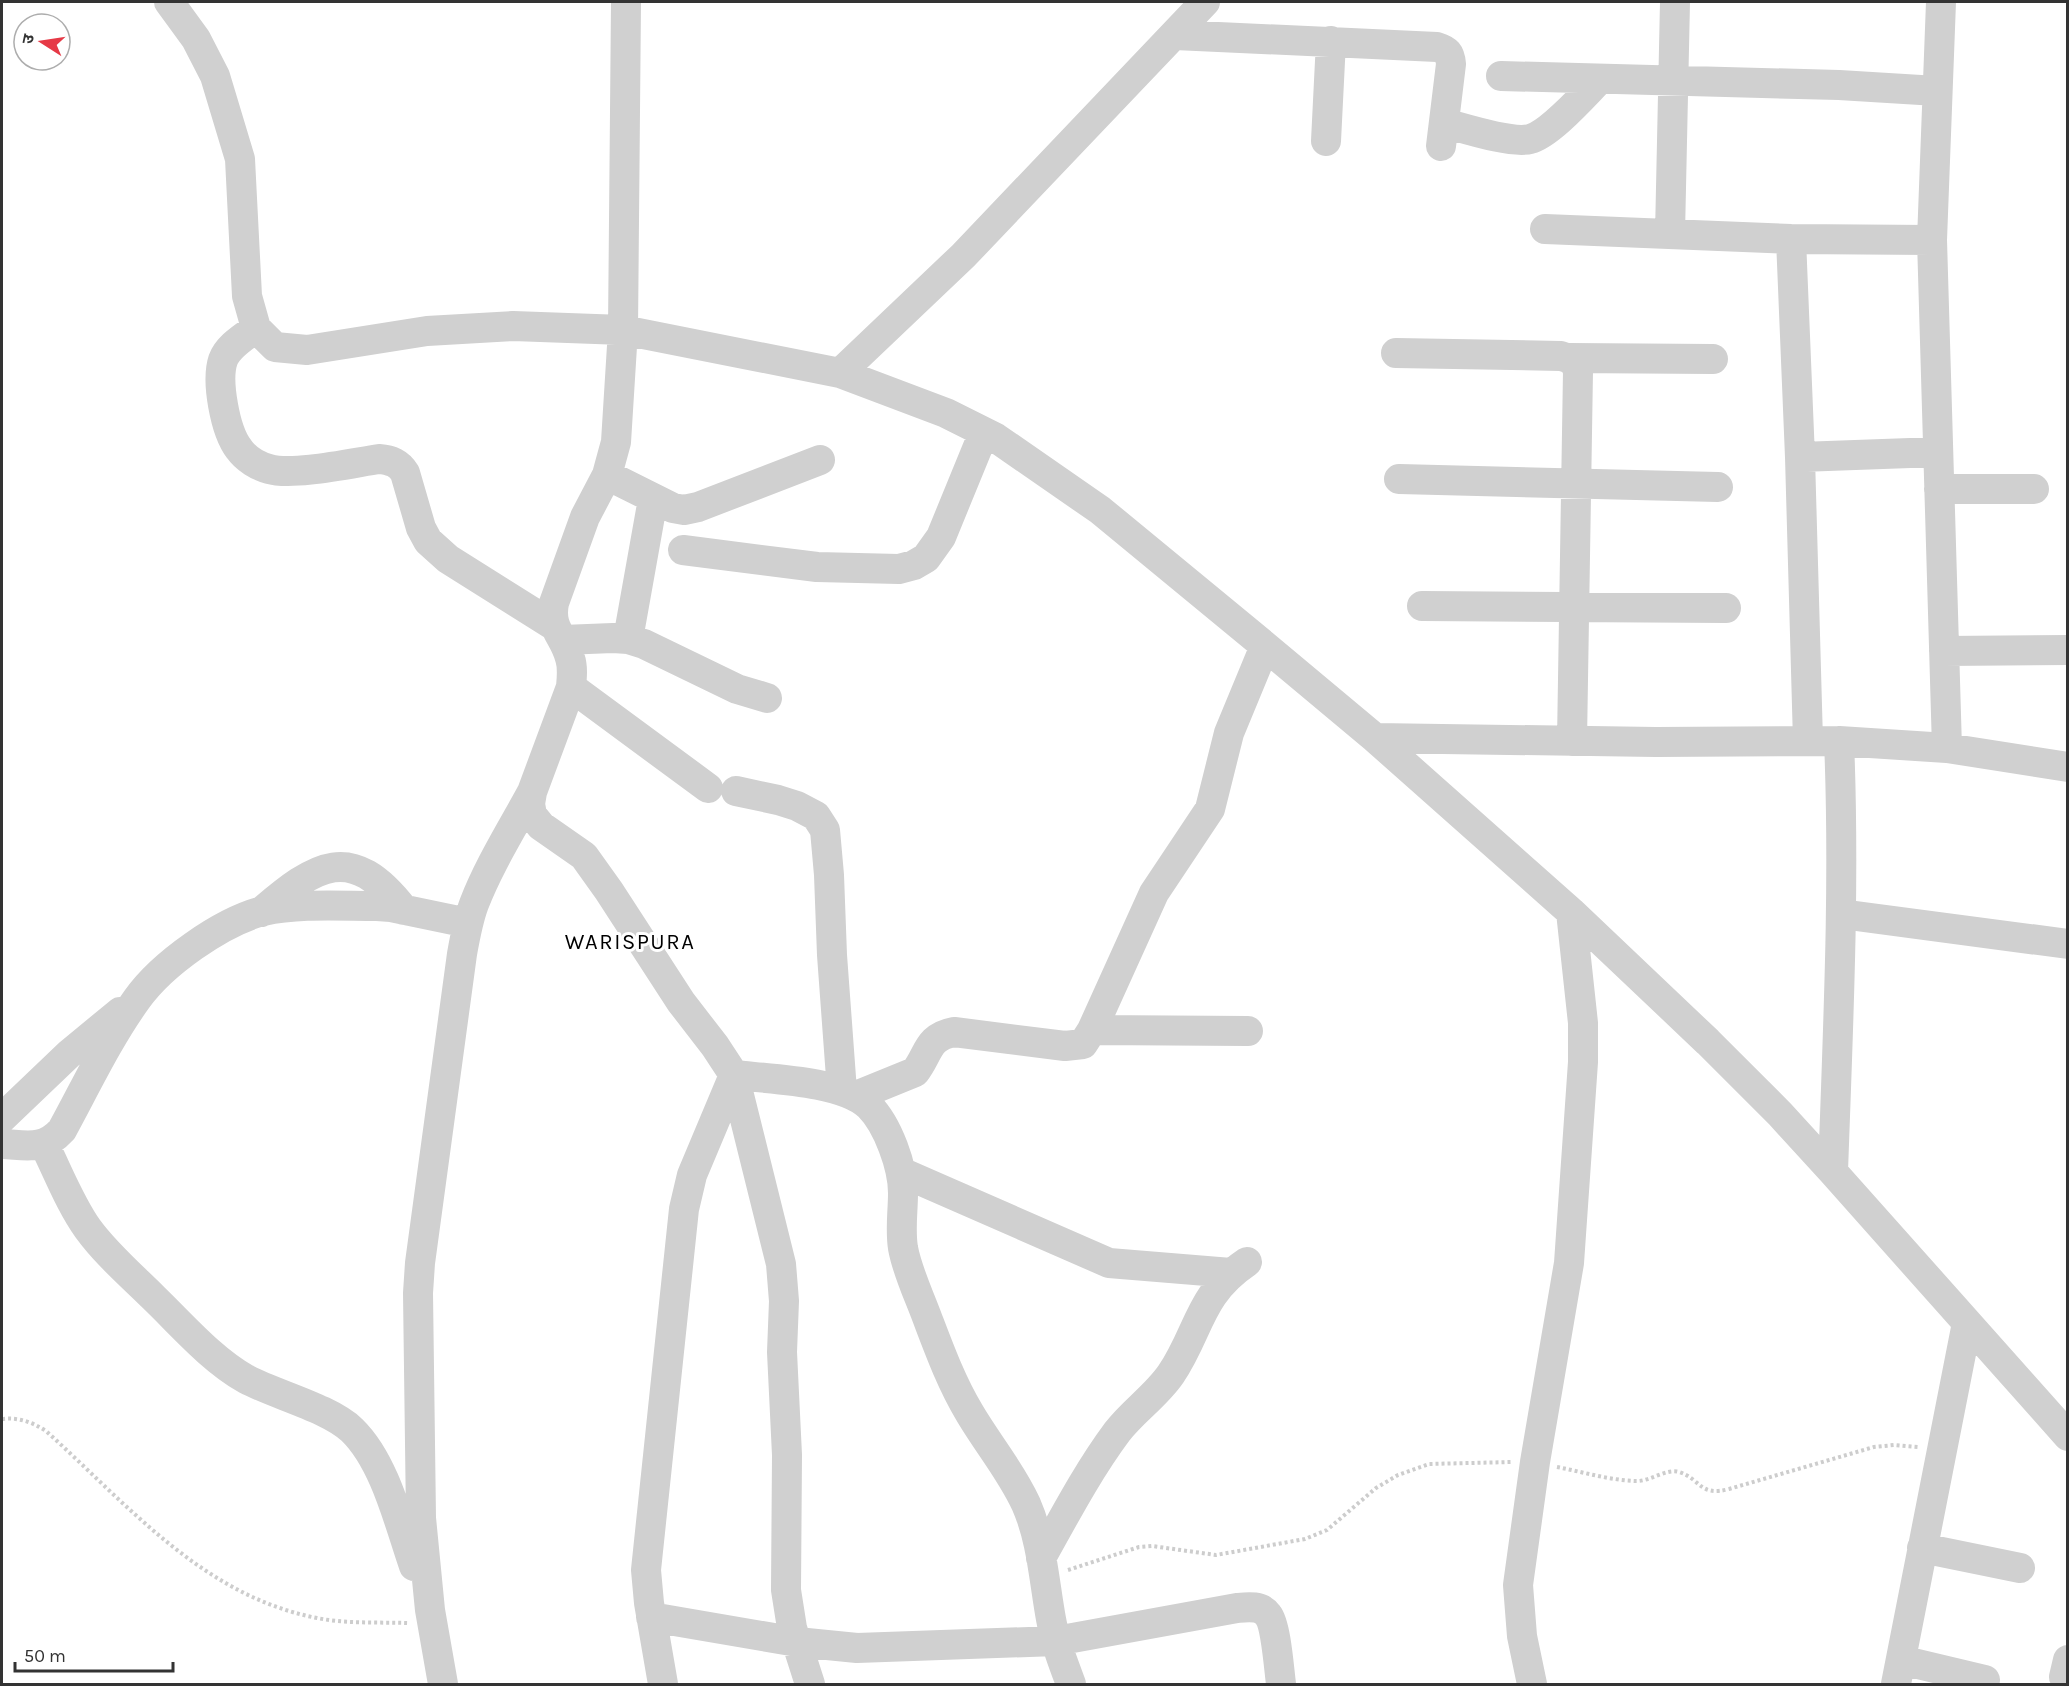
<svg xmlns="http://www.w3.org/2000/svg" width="2069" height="1686" viewBox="0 0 2069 1686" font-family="Karla,'Noto Sans Devanagari',sans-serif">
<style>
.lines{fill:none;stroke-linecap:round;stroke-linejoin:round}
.path{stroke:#cdcdcd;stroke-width:4;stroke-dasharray:3 3;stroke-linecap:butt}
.minor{stroke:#d0d0d0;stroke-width:30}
.labels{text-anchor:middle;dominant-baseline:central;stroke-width:6;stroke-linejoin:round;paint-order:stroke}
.quarter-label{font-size:22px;letter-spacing:1.5px;fill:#000;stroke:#fff}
</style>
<rect width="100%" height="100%" fill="#fff"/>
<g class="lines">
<path class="path" d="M2,1419c16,-2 30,3 44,12 82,74 157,165 271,187 29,6 61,4 91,5
M1557,1467c26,5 52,13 78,14 15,1 31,-13 44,-9 22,7 20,25 50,17l145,-42 20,-2 24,2
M1068,1570l71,-23 13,-1 64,9 89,-16 22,-9 49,-42 22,-13 31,-11 82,-2"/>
<path class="minor" d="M169,2l27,37 19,37 25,83 7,137 9,32 19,19 32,3 120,-19 86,-5 110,4 217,43 106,40 50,25 104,72 165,136 110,92 196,174 137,130 72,72 53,58 235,264
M626,2l-3,328 -7,112 -9,33 -22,42 -31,86c-5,26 10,32 16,55 3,9 2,19 1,29l-39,105 -2,12 2,11 9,11 43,30 25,35 72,111 34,44 19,29 47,189 3,37 -2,51 5,103 -1,135 6,38 18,56
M1941,2l-9,238 15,508
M1175,35l262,12c10,3 13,6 14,17l-10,82
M1501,76l338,9 98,6
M1444,123c19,5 68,21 86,16 20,-5 54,-44 70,-60
M1326,141l5,-100
M1545,229l246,10 141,1
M1670,234l5,-232
M1791,239l9,218 8,284
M256,328c-12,9 -28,18 -33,32 -7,21 2,71 16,89 7,10 19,17 30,20 24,7 83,-6 110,-10 12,1 20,4 26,14l16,55 7,13 20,18 105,66
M1396,353l165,3c10,3 14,5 17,15l-6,370
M1569,358l144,1
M840,373l123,-117 242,-254
M1800,457l138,-5
M607,475l66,33 11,2 14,-3 122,-47
M1399,479l319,8
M1939,489h95
M683,550l134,17 82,2 15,-4 12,-7 15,-21 43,-105
M1422,606l304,2
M628,639l25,-140
M563,640l50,-2 15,1 16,5 93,45 30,9
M1944,651l124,-1
M571,687l137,101
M1375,738l281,4 183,-1 108,7 121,19
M736,791l42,9 19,6 19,10 9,14 4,45 3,80 10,136
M261,912c55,-47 90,-71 143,-2
M1841,914l227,30
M1092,1030l156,1
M856,1096l59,-24c14,-18 12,-35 39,-40l111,14 18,-2 9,-14 62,-137 56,-84 19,-76 36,-87
M2,1118l67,-64 51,-42
M2,1144c25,1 41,7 60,-14 24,-44 46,-91 75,-131 25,-35 84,-77 126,-88 36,-8 77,-5 114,-5l14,1 77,16
M44,1144c14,28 26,60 44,85 19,26 44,47 66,69 29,28 57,61 92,81 30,16 83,29 106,51 33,32 47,93 62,136
M901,1172l208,91 122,10
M1833,1172c5,-144 12,-288 6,-431
M1922,1548l98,20
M1041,1558c24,-43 47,-87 76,-126 16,-21 39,-36 54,-58 29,-43 27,-79 76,-112
M651,1617l146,25 60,6 199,-7 181,-33c10,-1 24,-3 31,7 8,10 11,54 13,69
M1901,1660l84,20
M2068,1660l-4,17 4,7
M443,1684l-13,-74 -9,-92 -3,-225 2,-30 42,-309c3,-17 6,-34 12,-50 15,-39 38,-75 58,-112
M663,1684l-14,-81 -3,-33 38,-361 8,-34 42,-100c37,4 109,6 135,31 19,19 34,61 34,87 0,19 -3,36 0,55 4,22 14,43 22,64 13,34 25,68 44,100 18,31 42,59 57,92 16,36 18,77 25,115 4,23 12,44 20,65
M1532,1684l-10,-48 -4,-51 17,-123 34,-199 14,-201v-39l-12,-111
M1896,1684l71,-361"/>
</g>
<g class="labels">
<g class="quarter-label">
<text x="630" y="942">WARISPURA</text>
</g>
</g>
<rect width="2069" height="1686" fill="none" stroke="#333333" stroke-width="6"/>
<g transform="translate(42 42) rotate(282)"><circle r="28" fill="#ffffff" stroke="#adadad" stroke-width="1.5"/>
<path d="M0-4.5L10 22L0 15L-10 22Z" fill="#e63946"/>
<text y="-9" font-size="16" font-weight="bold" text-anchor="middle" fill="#333333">उ</text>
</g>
<path d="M15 1662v9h158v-9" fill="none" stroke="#333333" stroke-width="3"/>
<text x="24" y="1662" font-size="18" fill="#333333" stroke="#ffffff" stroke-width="4.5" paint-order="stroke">50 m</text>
</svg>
